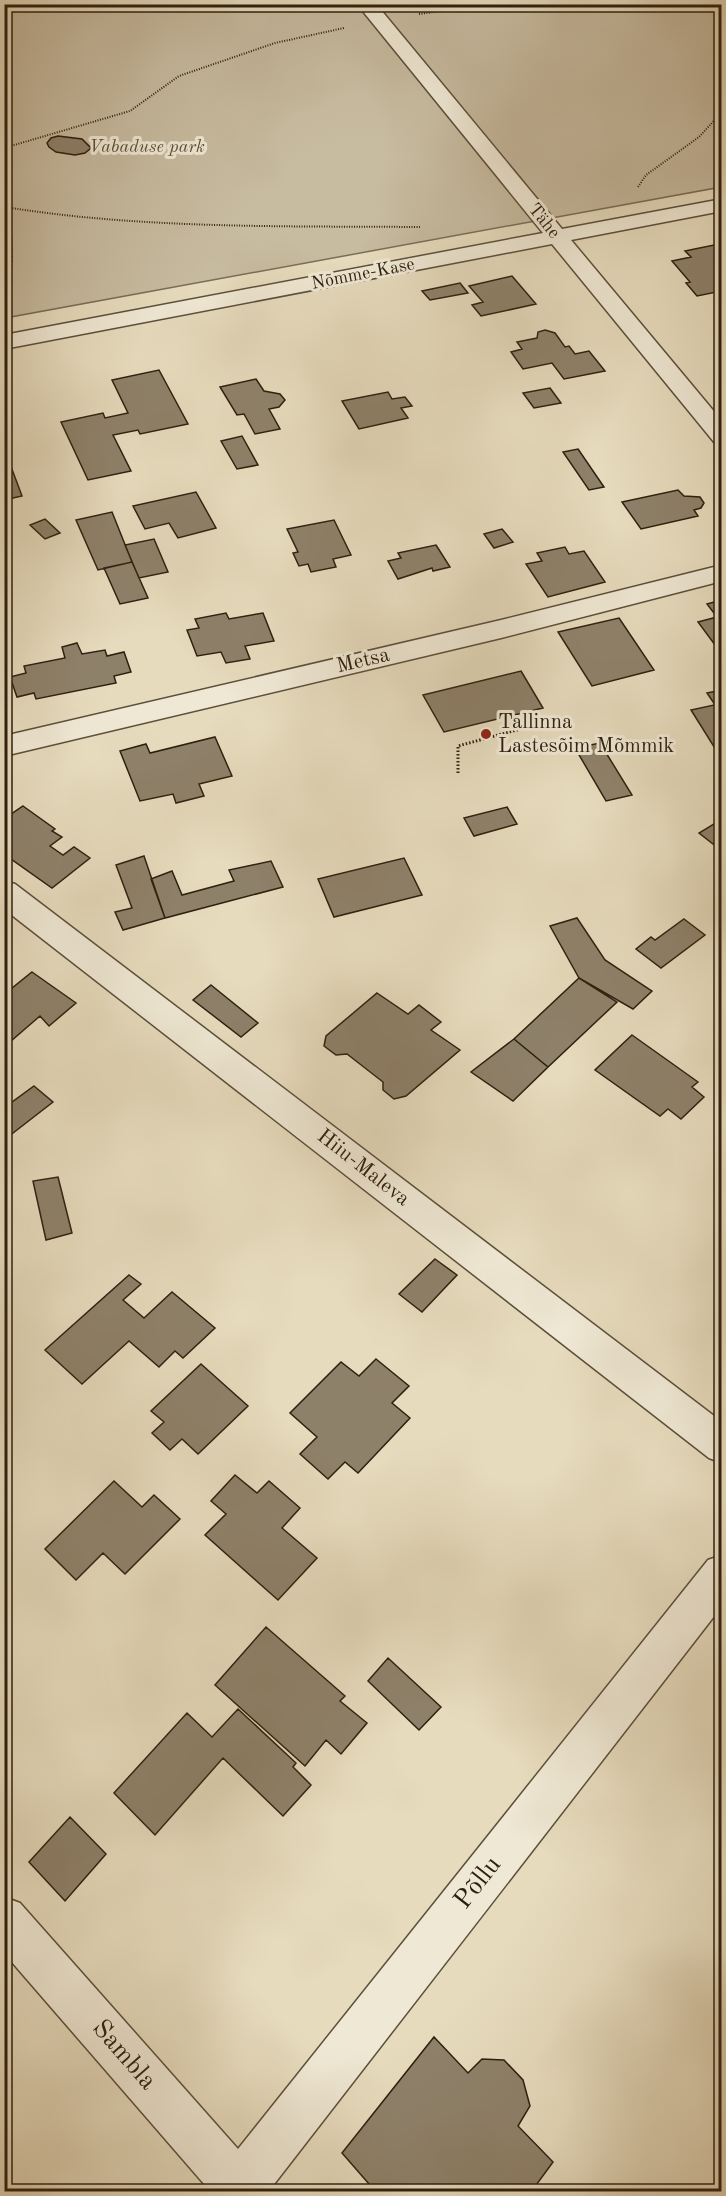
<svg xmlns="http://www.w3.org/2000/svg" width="726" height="2196" viewBox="0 0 726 2196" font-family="'Old Standard TT',serif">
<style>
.green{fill:#c7bba0;stroke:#7a6e58;stroke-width:1.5}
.building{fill:#8e816a;stroke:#2e2010;stroke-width:1.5}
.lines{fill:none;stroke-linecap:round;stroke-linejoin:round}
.street-casing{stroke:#5c4f3b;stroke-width:3}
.path-far1{stroke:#2e2010;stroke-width:2;stroke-dasharray:1 1.5;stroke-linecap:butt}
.path{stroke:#2e2010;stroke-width:3;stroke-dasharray:1.5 2;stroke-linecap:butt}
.street{fill:#efe8d4;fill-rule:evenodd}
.poi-dot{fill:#8f2418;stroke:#efe8d4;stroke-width:2}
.labels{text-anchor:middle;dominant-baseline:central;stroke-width:6;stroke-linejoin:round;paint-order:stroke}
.far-park-label{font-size:18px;font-style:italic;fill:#5c4e3b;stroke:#efe8d4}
.far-street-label{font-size:18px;fill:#2e2010;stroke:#efe8d4}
.street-label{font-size:21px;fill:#2e2010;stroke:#efe8d4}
.poi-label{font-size:21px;fill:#2e2010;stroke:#efe8d4;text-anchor:start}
.near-street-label{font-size:26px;fill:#2e2010;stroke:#efe8d4}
</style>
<rect width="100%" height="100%" fill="#e6dbbd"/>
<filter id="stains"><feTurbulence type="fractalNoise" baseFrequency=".00333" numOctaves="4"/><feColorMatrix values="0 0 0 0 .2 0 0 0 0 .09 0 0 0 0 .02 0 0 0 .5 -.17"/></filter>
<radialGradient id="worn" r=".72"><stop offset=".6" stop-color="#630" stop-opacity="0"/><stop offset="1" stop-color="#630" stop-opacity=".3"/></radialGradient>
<path class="green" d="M5,5h716v182l-716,131z"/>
<path class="building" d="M58,136l24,3 9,9 -6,5 -10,2 -19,-3 -7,-5 -2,-4 4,-5z
M714,245l8,9v37l-25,5 -11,-13 4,-1 -18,-21 19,-4 -6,-6z
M512,276l24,28 -55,12 -9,-11 11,-3 -14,-16z
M460,283l8,10 -38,7 -8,-9z
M545,330l10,3 10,14 4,-1 6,8 14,-3 16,20 -41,8 -12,-16 -29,6 -12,-17 11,-3 -5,-7 20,-4 1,-6z
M159,370l29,54 -48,10 -2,-4 -25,5 18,36 -43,9 -27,-58 42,-9 2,5 23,-5 -16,-33z
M256,379l8,12 16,3 5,6 -6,7 -10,2 11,20 -25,5 -11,-20 -7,1 -17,-28z
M550,388l11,15 -27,5 -11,-15z
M388,392l4,7 13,-2 7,9 -11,2 7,10 -49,11 -17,-28z
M242,436l16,29 -21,4 -16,-28z
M4,448l18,48 -18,4z
M578,449l26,38 -15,3 -26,-38z
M678,490l6,6 16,1 4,6 -3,5 -7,2 4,6 -57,13 -19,-27z
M196,492l20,36 -38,10 -9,-15 -24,6 -12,-23z
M112,512l20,50 -34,8 -22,-50z
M45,519l15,14 -15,6 -15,-14z
M334,520l17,35 -18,4 3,8 -25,5 -3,-8 -9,2 -6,-13 5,-1 -11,-23z
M502,529l11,13 -19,6 -10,-14z
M154,539l14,33 -29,6 -14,-33z
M436,545l14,22 -17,4 -1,-3 -34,11 -10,-18 13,-3 -3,-5z
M565,547l4,7 15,-3 21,31 -57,15 -22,-33 16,-3 -5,-8z
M132,562l16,36 -28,6 -16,-36z
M722,600v53h-1l-23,-31 19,-5 -10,-13z
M226,613l3,6 34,-6 11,28 -29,5 5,13 -24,4 -5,-11 -24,4 -10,-26 12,-2 -4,-9z
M619,618l35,52 -62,16 -34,-54z
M77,643l5,11 23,-4 2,6 17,-4 7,20 -17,4 2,7 -80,16 -2,-6 -17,4 -7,-20 16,-4 -2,-7 41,-8 -3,-11z
M521,671l22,37 -99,24 -21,-37z
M722,690v25l-15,-22z
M714,705l8,12v32l-6,1 -25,-40z
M215,737l17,39 -33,8 5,12 -28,7 -3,-9 -33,7 -20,-50 26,-7 4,9z
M600,743l32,52 -26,6 -31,-53z
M23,806l32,23 -3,2 10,6 -12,9 13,9 11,-8 16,11 -38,30 -48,-34v-35z
M507,807l10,17 -43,12 -10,-18z
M722,819v32l-23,-18z
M144,856l21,62 -42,12 -8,-18 17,-4 -16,-43z
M404,858l18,37 -88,22 -16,-38z
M271,861l12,26 -118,31 -14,-39 21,-8 10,24 52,-14 -5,-11z
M577,918l28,42 47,31 -19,18 -54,-31 -29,-52z
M684,919l21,16 -44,33 -25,-19 15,-12 4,3z
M32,972l44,31 -27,23 -9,-10 -36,31v-65l8,6z
M579,978l38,24 -69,65 -34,-28z
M211,985l47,38 -17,14 -48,-37z
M377,993l31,21 11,-9 22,17 -10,8 29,20 -54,46 -12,3 -11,-9v-8l-36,-28 -11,1 -12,-9 2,-10z
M632,1035l66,47 -6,5 12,10 -23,22 -13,-10 -8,7 -65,-46z
M514,1039l34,28 -35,34 -42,-29z
M34,1086l19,16 -49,38v-32z
M58,1177l14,56 -26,7 -13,-59z
M435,1259l22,16 -35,37 -23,-18z
M129,1275l12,9 -18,16 21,18 28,-26 43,36 -32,30 -8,-7 -16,16 -30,-26 -47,43 -37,-34z
M376,1359l33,27 -17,17 18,15 -52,55 -13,-11 -17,17 -28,-25 17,-17 -27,-24 51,-51 18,14z
M201,1364l47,42 -50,48 -16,-15 -12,11 -18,-17 12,-11 -13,-11z
M235,1475l22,18 12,-12 31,27 -18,20 35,30 -39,42 -73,-65 21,-21 -15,-13z
M114,1481l28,26 12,-12 26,24 -55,55 -22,-21 -27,27 -31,-31z
M266,1627l79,69 -5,5 27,22 -26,31 -15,-14 -21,26 -90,-81z
M388,1658l53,49 -22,23 -51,-49z
M238,1709l58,54 -3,4 18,18 -28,31 -60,-58 -68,77 -41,-42 73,-80 25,24z
M70,1817l36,37 -41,47 -36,-39z
M434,2037l34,36 14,-14 22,1 19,20 7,26 -12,20 35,36 -22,30h-155l-34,-39z"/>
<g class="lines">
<g class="street-casing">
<path id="street" d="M357,4h19l186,225 160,-30v12l-151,29 151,181v23l-8,-2 -162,-198 -548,105v-14l539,-102z
M722,565v16l-221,57 -497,118v-20l497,-116z
M4,881l11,3 707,538v41l-13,-5 -705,-549z
M722,1555v51l-454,586h-57l-207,-239v-56l16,6 218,246 470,-589z"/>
</g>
<path class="path-far1" d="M419,14l73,-10
M4,148l126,-37 49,-35 96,-33 69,-15
M638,187l8,-12 53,-38 23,-25
M4,207l8,33v23l-7,28 6,18
M5,207c137,22 276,19 415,20"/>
<path class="path" d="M458,773v-27l99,-27"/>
<use href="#street" class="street"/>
</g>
<circle class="poi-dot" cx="486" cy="734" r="6"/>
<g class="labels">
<g class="far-park-label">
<text x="147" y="147">Vabaduse park</text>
</g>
<g class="far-street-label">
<text transform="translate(544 221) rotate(51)">Tähe</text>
<text transform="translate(363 274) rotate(-11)">Nõmme-Kase</text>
</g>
<g class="street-label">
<text transform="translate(363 661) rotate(-13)">Metsa</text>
<text transform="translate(363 1168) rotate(38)">Hiiu-Maleva</text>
</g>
<g class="poi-label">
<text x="498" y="722">Tallinna<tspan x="498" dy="24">Lastesõim Mõmmik</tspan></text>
</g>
<g class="near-street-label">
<text transform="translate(478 1883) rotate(-52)">Põllu</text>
<text transform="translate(124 2055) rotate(49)">Sambla</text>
</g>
</g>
<rect width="726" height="2196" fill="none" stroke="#e6dbbd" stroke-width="24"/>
<rect x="6" y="6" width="714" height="2184" fill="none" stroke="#2e2010" stroke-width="3"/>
<rect x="12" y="12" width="702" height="2172" fill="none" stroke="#2e2010" stroke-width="1.5"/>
<rect width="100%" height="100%" filter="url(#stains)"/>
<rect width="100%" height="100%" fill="url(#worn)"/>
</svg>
